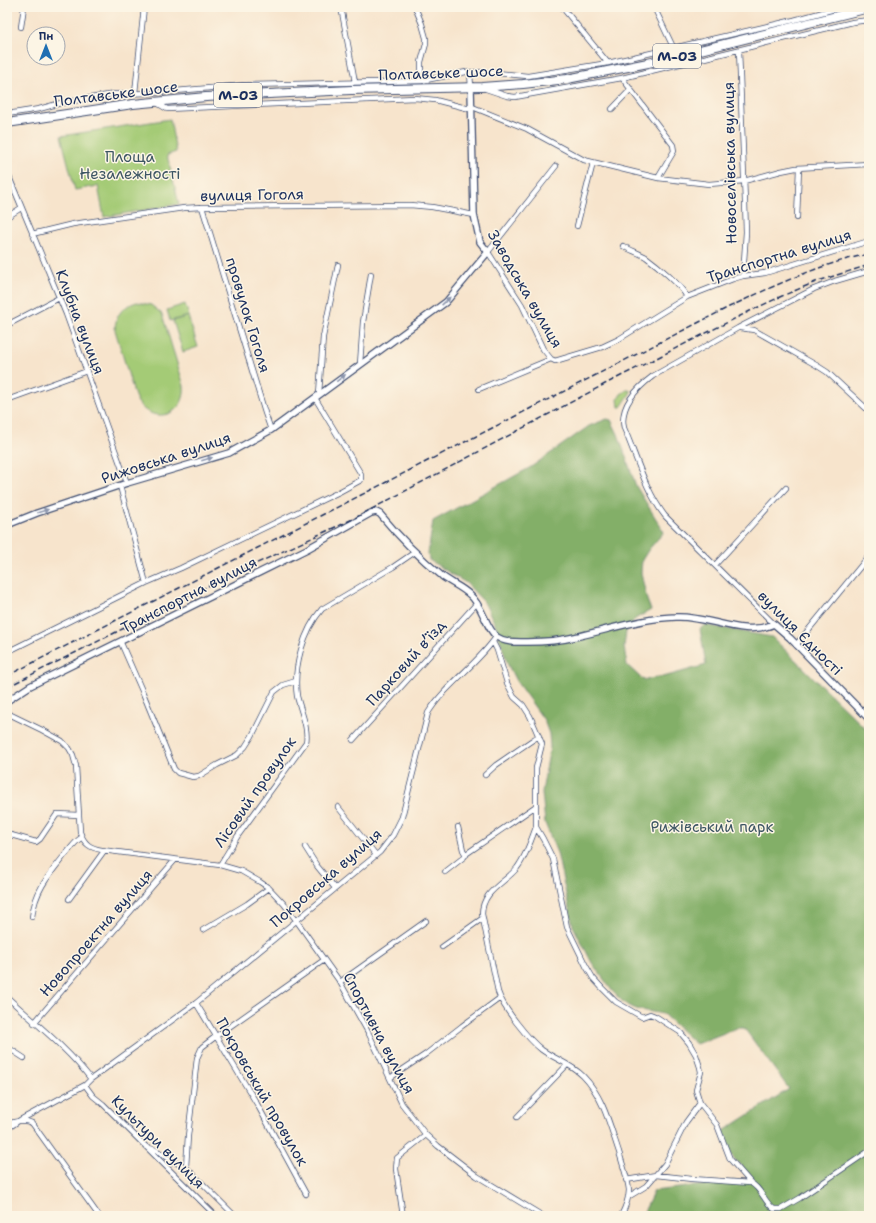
<svg xmlns="http://www.w3.org/2000/svg" width="876" height="1223" viewBox="0 0 876 1223" font-family="'Shantell Sans',sans-serif">
<style>
.green{fill:#a4cb76;stroke:#607d6a}
.forest{fill:#83af67;stroke:#4f6f62}
.lines{fill:none;stroke-linecap:round;stroke-linejoin:round}
.minor-casing{stroke:#3c4a6e;stroke-width:6}
.tertiary-casing{stroke:#3c4a6e;stroke-width:8}
.trunk-casing{stroke:#3c4a6e;stroke-width:10}
.minor{stroke:#fff;stroke-width:4.5}
.tertiary{stroke:#fff;stroke-width:5.5}
.trunk{stroke:#fff;stroke-width:8}
.rail{stroke:#1b2f5e;stroke-width:1.5;stroke-dasharray:6 3;stroke-linecap:butt}
.oneway{fill:#8d97ae}
.labels{text-anchor:middle;dominant-baseline:central;stroke-width:3;stroke-linejoin:round;paint-order:stroke}
.shield{fill:#fcf5e5;stroke:#5e6a86;stroke-width:1}
.shield-label{font-size:14px;font-weight:bold;fill:#1b2f5e}
.street-label{font-size:15px;fill:#1b2f5e;stroke:#fcf5e5}
.park-label{font-size:15px;fill:#3d5664;stroke:#fcf5e5}
</style>
<rect width="100%" height="100%" fill="#fcf5e5"/>
<filter id="ink" filterUnits="userSpaceOnUse"><feTurbulence type="fractalNoise" baseFrequency=".025" numOctaves="2"/><feDisplacementMap in="SourceGraphic" scale="8" xChannelSelector="R" yChannelSelector="G"/><feConvolveMatrix kernelMatrix="1 2 1 2 8 2 1 2 1" color-interpolation-filters="sRGB"/></filter>
<filter id="wash" filterUnits="userSpaceOnUse"><feTurbulence type="fractalNoise" baseFrequency=".012" numOctaves="4" result="noise"/><feDisplacementMap in="SourceGraphic" scale="16" xChannelSelector="R" yChannelSelector="G"/><feGaussianBlur stdDeviation="0.9" result="paint"/><feColorMatrix in="noise" values="0 0 0 0 0 0 0 0 0 0 0 0 0 0 0 0 0 1.4 0 .05"/><feComposite in="paint" operator="in"/></filter>
<g filter="url(#wash)">
<rect width="100%" height="100%" fill="#f7e4cc"/>
<path class="green" d="M170,119l6,33 -9,3 12,49 -75,13 -6,-31 -23,4 -14,-54z
M137,302l14,3 11,9 22,72c1,10 -2,20 -12,26 -10,6 -25,3 -32,-7 -6,-7 -7,-17 -10,-25 -5,-17 -10,-34 -15,-50 0,-15 8,-24 22,-28z
M185,304l4,12 -19,5 -3,-11z
M188,316l10,31 -15,5 -10,-31z
M627,390h3l1,2 -10,15h-2l-1,-8 3,-5z"/>
<path class="forest" d="M607,419l4,1 7,14 18,52 28,46 -15,17 -7,11 -1,13 6,27 4,10 -16,9 -9,13 -2,15 3,18 16,15 24,-4 39,-11 -6,-36 5,-4 67,12 97,95v484h-227l12,-25 98,-12 -20,-23 -10,-24 67,-43 -45,-61h-7l-41,16 -33,-30 -27,-5 -12,-6 -11,-11 -21,-29 -19,-37 -16,-73 -12,-30 -3,-31 8,-45 -1,-13 -5,-14 -28,-39 -8,-16 -13,-41 -11,-22 -18,-19 -37,-23 -1,-7 5,-32 98,-54 58,-41z"/>
</g>
<g filter="url(#ink)">
<g class="lines">
<g class="minor-casing">
<path id="minor" d="M341,7l14,75
M415,7l7,17 4,14v6l-5,18v19
M562,7l46,56
M654,7l20,42
M21,27l3,-20
M739,50l6,152 1,30 -3,44
M470,72l1,16
M622,78l51,67 1,6 -16,27
M486,89l21,7 8,1 107,-19 231,-56 16,-2
M135,93l9,-86
M157,103l10,6 248,-11 20,2 35,9
M470,106l57,23 57,31 74,18 51,6 35,-3 37,-10 15,-3 73,-4
M612,109l19,-20
M7,114l32,-5 22,-6 53,-9 38,-1 93,-8 176,-4 45,-9h20l42,4 80,-13 186,-43 48,-13
M7,172l59,142 61,169
M202,207l63,206 6,17
M7,217l14,-9
M797,218l2,-50
M577,226l16,-63
M32,234l41,-10 111,-16 18,-1 208,-2 22,2 42,8
M623,246c7,4 16,7 23,11 11,8 35,28 41,40
M7,325l52,-27
M740,328l14,2 62,35 11,7 42,39
M551,359l-8,-10 -21,-44 -34,-53 68,-86
M360,364l3,-42 8,-48
M479,389l72,-30 4,2 47,-14 17,-8 68,-42 46,-18 10,-3 22,-3 104,-32
M319,394l4,-57 15,-72
M7,400l80,-29
M120,486l26,97
M715,565l71,-77
M774,624l-109,-108c-20,-26 -28,-58 -41,-88 -5,-22 13,-40 29,-52l85,-48 76,-39 21,-8 34,-10
M493,642l4,8 10,33 7,14 9,8 7,11 12,28 -6,24v59l7,12 10,20 14,68 19,39 7,12 9,10 14,14 26,15 8,-3 5,2 25,16 9,11 7,12 4,12 1,5 -5,18 4,13 17,22 13,34 21,24
M121,643l22,50 31,76 4,4 4,1 11,3 6,-1 18,-11 20,-10 8,-8 7,-11 22,-44 9,-7 13,-4
M796,645l73,-89
M7,652l139,-69 35,-15 158,-76 22,-12v-6l-46,-76
M7,713l35,17 20,11 7,7 4,7 3,11 4,66c4,12 10,16 22,18l118,15 21,6 19,11 9,6 15,16 12,16 44,62 29,52 33,70 24,31 12,11 39,30 66,40
M353,740l124,-137
M485,775l11,-10 38,-26 5,-3
M338,807l38,48
M458,827l5,23 3,5
M536,827c-5,14 -10,29 -19,41 -12,15 -35,23 -35,46l16,78c5,16 31,48 44,58 13,9 29,14 41,26 20,20 27,50 36,76 3,11 9,27 10,38 0,9 -4,18 -8,26
M7,837l4,-2 25,7 4,-3 17,-25 22,1
M305,847l12,19 18,22
M220,865l17,-28 69,-95c3,-13 -6,-33 -9,-46 -4,-28 6,-65 25,-87l71,-42 22,-15
M445,872l19,-15 2,-3 70,-48
M69,899l35,-48
M32,917c3,-26 16,-41 32,-61 6,-6 10,-14 17,-18
M203,930l44,-26 22,-16
M442,947l41,-29
M340,982l86,-61
M7,997c28,26 60,51 84,82
M196,1003l61,101 49,90
M34,1023l141,-163
M7,1047l17,11
M390,1078l36,-24 36,-28 38,-28
M85,1085l8,11 10,8 113,112
M517,1117l50,-52
M7,1124c9,-3 17,-5 25,-1l67,93
M7,1129l13,-9 65,-35 6,-6 105,-76 184,-151 13,-17 9,-18 26,-104c18,-29 49,-48 68,-76
M146,1147l10,3 18,12 12,5 49,49
M186,1167l2,-31 9,-78 5,-11 13,-10 109,-77
M626,1180l30,-5 36,4 59,4c11,6 13,19 23,26h7l19,-11 69,-47
M628,1197l18,-11 19,-22 21,-42 14,-19
M403,1216l-7,-47 1,-11 29,-23"/>
</g>
<g class="tertiary-casing">
<path id="tertiary" d="M7,525l30,-12 90,-30 102,-30 42,-23 175,-128 42,-50 -8,-10 -6,-27 -3,-127
M7,701l23,-15 277,-137 64,-36 5,-1 4,2c19,23 39,43 62,62 9,7 20,11 28,19 13,11 16,34 27,42 9,6 20,5 30,5 16,0 32,-1 48,-5 33,-7 67,-19 101,-20 32,-2 67,21 98,7l16,14 79,81"/>
</g>
<g class="trunk-casing">
<path id="trunk" d="M7,123l126,-19 73,-7 145,-7 131,-3 41,-3 44,-5 81,-16 221,-55"/>
</g>
<use href="#minor" class="minor"/>
<use href="#tertiary" class="tertiary"/>
<use href="#trunk" class="trunk"/>
<path class="rail" d="M7,676l722,-369c45,-21 90,-43 140,-53
M7,687l207,-104 141,-65 250,-134 145,-73 32,-15 36,-15 51,-16"/>
</g>
<defs><path id="oneway-solid" d="M-6-.8H1V-3.2L6.5 0L1 3.2V.8H-6Z"/></defs>
<g class="oneway">
<use href="#oneway-solid" transform="translate(446 301) rotate(-43)"/>
<use href="#oneway-solid" transform="translate(341 378) rotate(-37)"/>
<use href="#oneway-solid" transform="translate(207 459) rotate(-16)"/>
<use href="#oneway-solid" transform="translate(43 511) rotate(-18)"/>
</g>
</g>
<g class="labels">
<g class="shield">
<rect x="653" y="44" width="48" height="24" rx="3"/>
<rect x="214" y="83" width="48" height="24" rx="3"/>
</g>
<g class="shield-label">
<text x="677" y="56">М-03</text>
<text x="238" y="95">М-03</text>
</g>
<g class="street-label">
<text transform="translate(441 73) rotate(-2)">Полтавське шосе</text>
<text transform="translate(116 94) rotate(-7)">Полтавське шосе</text>
<text transform="translate(730 163) rotate(-91)">Новоселівська вулиця</text>
<text transform="translate(252 195) rotate(-1)">вулиця Гоголя</text>
<text transform="translate(779 256) rotate(-17)">Транспортна вулиця</text>
<text transform="translate(525 289) rotate(60)">Заводська вулиця</text>
<text transform="translate(248 315) rotate(73)">провулок Гоголя</text>
<text transform="translate(80 322) rotate(69)">Клубна вулиця</text>
<text transform="translate(166 458) rotate(-18)">Рижовська вулиця</text>
<text transform="translate(189 595) rotate(-27)">Транспортна вулиця</text>
<text transform="translate(800 633) rotate(45)">вулиця Єдності</text>
<text transform="translate(406 663) rotate(-48)">Парковий в’їзд</text>
<text transform="translate(255 792) rotate(-55)">Лісовий провулок</text>
<text transform="translate(326 878) rotate(-41)">Покровська вулиця</text>
<text transform="translate(96 933) rotate(-49)">Новопроектна вулиця</text>
<text transform="translate(379 1033) rotate(62)">Спортивна вулиця</text>
<text transform="translate(262 1092) rotate(60)">Покровський провулок</text>
<text transform="translate(158 1142) rotate(45)">Культури вулиця</text>
</g>
<g class="park-label">
<text x="130" y="157">Площа<tspan x="130" dy="17">Незалежності</tspan></text>
<text x="712" y="827">Рижівський парк</text>
</g>
</g>
<rect width="876" height="1223" fill="none" stroke="#fcf5e5" stroke-width="24"/>
<g transform="translate(46 46)"><circle r="19" fill="#fcf5e5" stroke="#a2a6af"/>
<path d="M0-3L7 15L0 10L-7 15Z" fill="#1f6fb2"/>
<text y="-6" font-size="11" font-weight="bold" text-anchor="middle" fill="#1b2f5e">Пн</text>
</g>
</svg>
